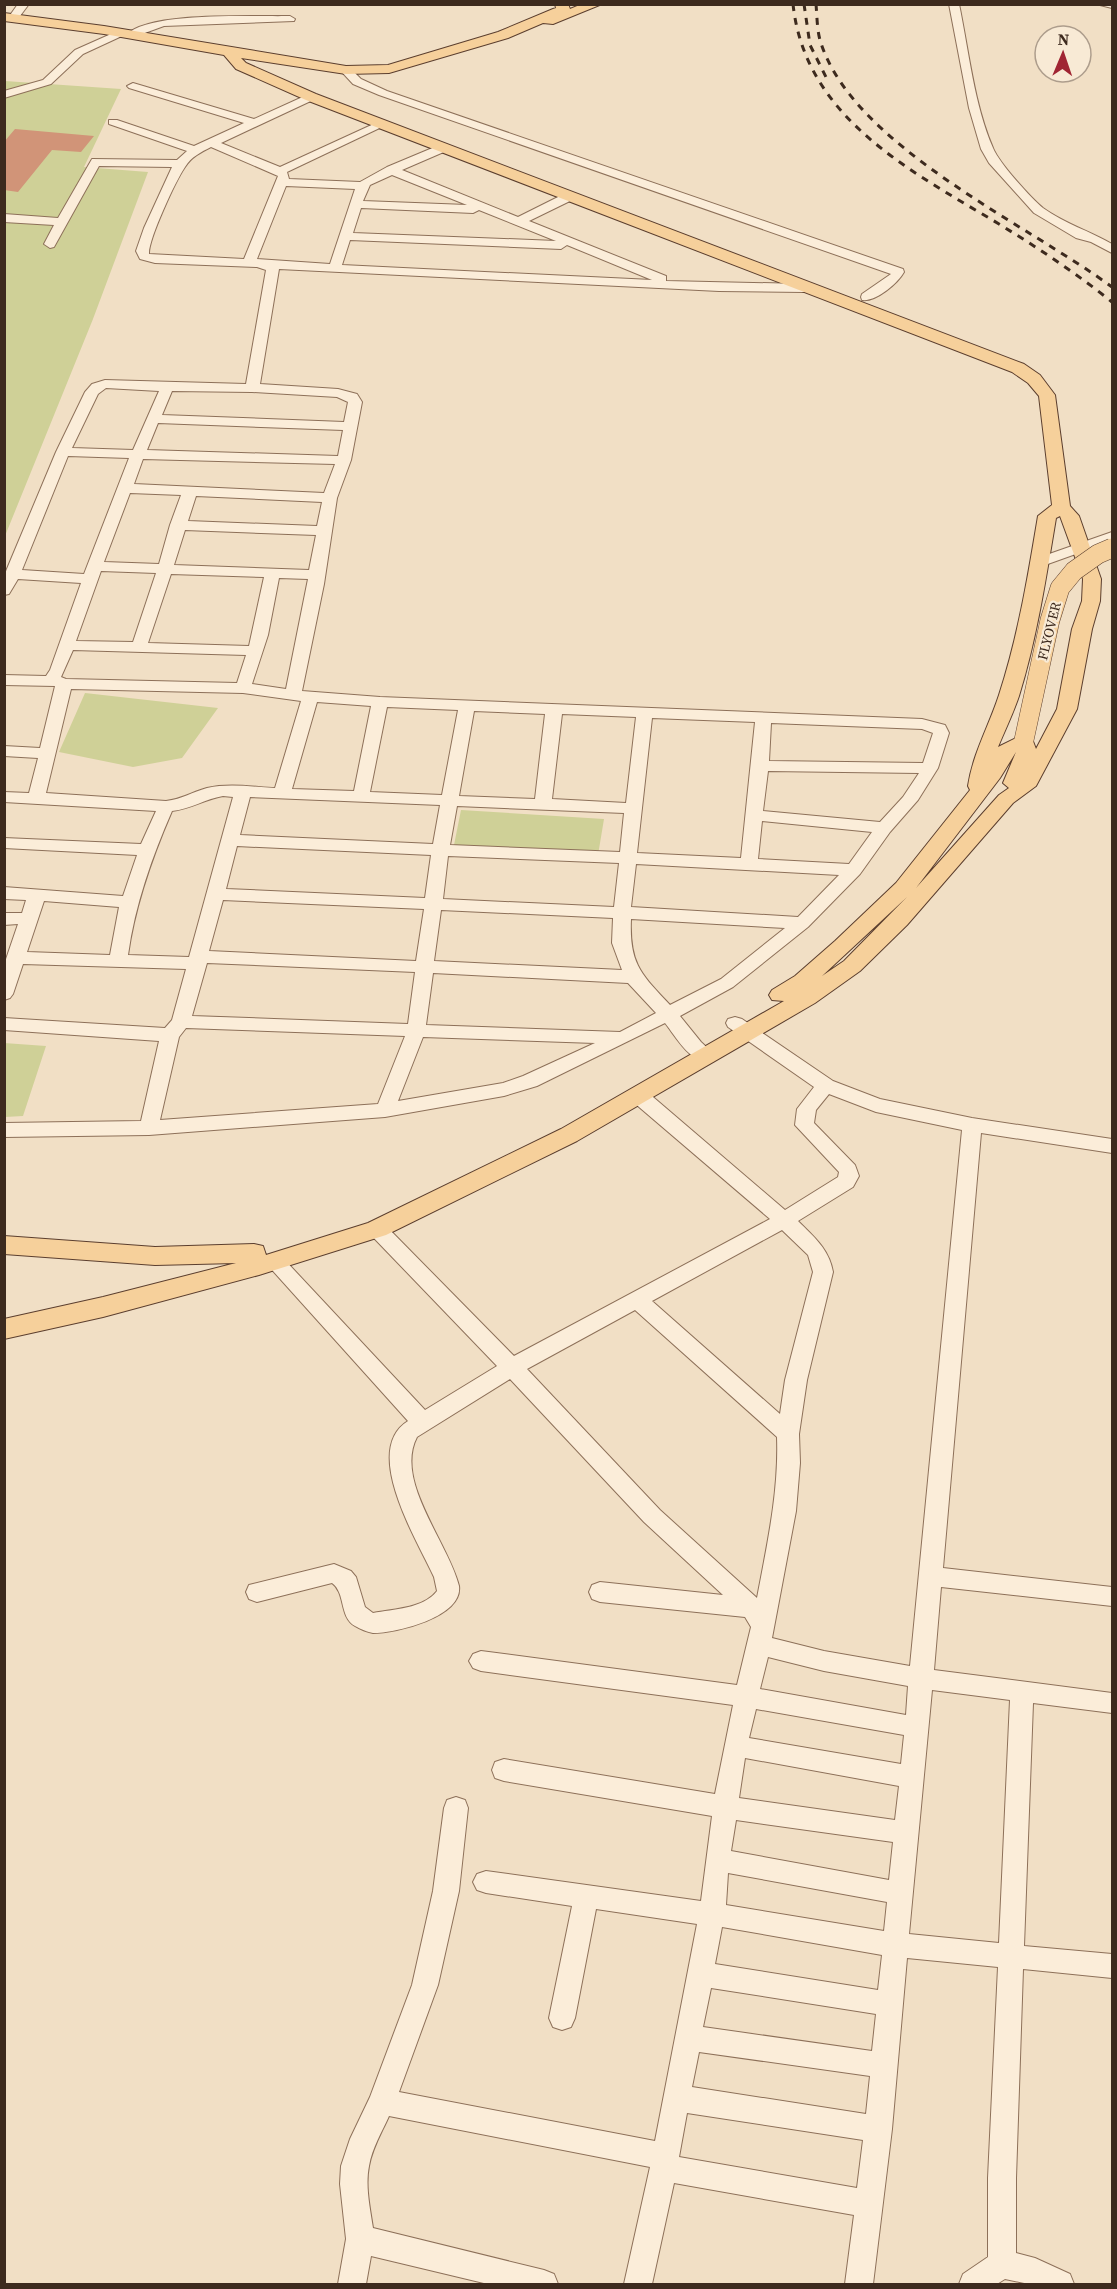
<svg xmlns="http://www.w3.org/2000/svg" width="1117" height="2289" viewBox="0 0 1117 2289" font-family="'Source Serif 4',serif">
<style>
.green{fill:#cfd097}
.building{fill:#d19478}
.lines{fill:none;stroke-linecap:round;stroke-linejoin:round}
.minor-casing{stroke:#8d7059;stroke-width:2}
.major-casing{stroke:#5b3e2e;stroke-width:2}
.minor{fill:#fbedd9;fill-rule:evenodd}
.major{fill:#f6d09b;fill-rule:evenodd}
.rail{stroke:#3d2a1e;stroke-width:3;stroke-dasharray:7 7;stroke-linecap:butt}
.major-bridge-casing{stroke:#5b3e2e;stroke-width:20;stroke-linecap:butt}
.major-bridge{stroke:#f6d09b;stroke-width:19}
.labels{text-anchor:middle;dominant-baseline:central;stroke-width:4.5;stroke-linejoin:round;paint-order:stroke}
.far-street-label{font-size:14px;fill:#3d2a1e;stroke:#f8ead5}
</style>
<rect width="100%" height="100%" fill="#f1dfc5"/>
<path class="green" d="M5,81l116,8 -37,78 64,5 -55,147 -88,217z
M85,693l133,15 -36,50 -49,9 -74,-15z
M461,810l143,9 -6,36 -144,-10z
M4,1043l42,3 -23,70 -18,1z"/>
<path class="building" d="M15,129l79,7 -13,16 -29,-2 -34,42 -14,-2v-48z"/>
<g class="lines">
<g class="minor-casing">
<path id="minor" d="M18,4h11l-12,16h-8l-1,-2z
M949,4h10c10,48 15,100 34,144 6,15 38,50 50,60 22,16 47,23 69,36v9l-21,-11 -15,-4 -42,-25 -45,-50 -8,-14 -12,-41z
M1096,4h16v4z
M290,16l5,3 -1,2 -130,5 -33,12 -5,-3c24,-24 128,-18 164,-19z
M120,30l5,3 -1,2 -41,19 -32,30 -47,14v-7l39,-11 32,-30z
M346,67l4,1 11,11 26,12 516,178 1,3c-6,11 -28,30 -42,28l-1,-3 1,-3 29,-20 -512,-179 -26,-11 -13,-14z
M133,83l121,36 53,-24h8v4l-94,44 59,24 98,-45 4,-1 6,3 -101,48 2,7 71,3 27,-15 55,-23 6,4 -2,3 -44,19 116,47 46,-23h8v6l-43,21 137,55v5l138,3 6,4 -6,4 -85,-1 -440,-22 -19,115 78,5 19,5 5,8 -11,58 -14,38 -13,86 -22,107 78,6 542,22 23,6 4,8 -11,35 -20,32 -28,32 -30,42 -52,53 -75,60 -53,29 21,26 15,14 -2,5c-22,6 -37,-23 -49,-38l-128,63 -33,10 -119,21 -236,18 -145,2v-14l137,-2 18,-80 -155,-11v-12l161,10 7,-8 14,-51 -163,-5 -10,30 -3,4 -6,2v-35l14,-41 -14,1v-12h18l4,-13 -22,-1v-12l119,9 14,-41 -133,-7v-10l137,6 15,-33 -152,-9v-10l25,1 9,-35 -34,-2v-10l36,2 15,-62 -51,-1v-10l42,1 4,-6 31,-87 -63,-4 -9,15 -5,1v-19l52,-124 29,-60 7,-8 13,-4 141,4 20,-114 -9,-3 -102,-4 -15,-4 -4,-8 8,-23 28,-61 -73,-1 -45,81 -4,1 -6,-4 10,-19 -50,-3v-8l54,4 34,-59 85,1 10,-9 -78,-27v-4h8l77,26 50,-23 -115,-35 -2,-2zM211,147l67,29 -34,83 -95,-5c-1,-14 27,-74 36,-87 6,-10 16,-15 26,-20zM392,175l75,30 -104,-4 7,-16zM286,186l69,3 -25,75 -73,-5zM361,208l112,5 6,-3 77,31 -203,-8zM350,240l211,9 6,-4 85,35 -310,-15zM106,388l53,3 -26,59 -61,-2 26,-54zM172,391l80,1 85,5 11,5 -4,20 -182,-7zM158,423l185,7 -5,26 -191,-6zM68,456l61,2 -45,116 -62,-4zM143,459l192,5 -11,29 -190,-9zM130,493l51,2 -11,30 -11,39 -55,-2zM196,496l126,6 -5,24 -129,-5zM185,530l131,5 -7,35 -135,-5zM101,571l55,2 -23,69 -57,-1zM171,574l93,3 -15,69 -101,-3zM279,578l29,1 -22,110 -34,-5 16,-49zM73,650l173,5 -9,28 -171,-4 -5,-2zM71,689l172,4 58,8 -26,87c-22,-1 -46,-5 -68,0 -15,4 -24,11 -41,13l-120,-8zM317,702l54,4 -17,85 -62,-2zM387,707l71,3 -16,85 -72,-3zM474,711l71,3 -10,85 -76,-3zM562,714l74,3 -10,86 -74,-4zM652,718l103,4 -14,136 -104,-5zM771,723l151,6 11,4 -10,30 -154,-2zM768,771l151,2 -16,24 -23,25 -117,-11zM223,796l10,1 -44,160 -61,-2c7,-51 24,-98 44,-144 19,-2 33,-12 51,-15zM250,797l190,8 -7,39 -193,-9zM457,806l167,7 -4,39 -170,-7zM762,821l110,11 -23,32 -91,-5zM237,846l194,9 -6,43 -199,-9zM448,856l171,7 -5,44 -171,-8zM636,864l203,11 -41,42 -167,-10zM223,900l201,9 -8,52 -207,-10zM44,901l75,6 -9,48 -83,-3zM441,910l172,8 -1,25 10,27 -188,-9zM631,919l154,9 -64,51 -51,26c-29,-31 -41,-41 -39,-86zM207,963l208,9 -7,52 -216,-8zM433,973l195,10 28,30 -36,19 -194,-7zM186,1028l219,8 -27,68 -218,16 19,-83zM423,1037l172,6 -72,33 -20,7 -105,18z
M1112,532v9l-67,24 -5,2 -8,-5 3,-3z
M735,1017l7,2 91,62 47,18 92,19 140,21v14l-131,-20 -38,435 169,19v19l-171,-19 -7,83 178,23v20l-79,-10 -9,243 88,8v24l-89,-9 -7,209v75l19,5 35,16 4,10h-45l-24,-5 -8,5h-38l4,-10 25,-17v-79l10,-211 -91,-9 -15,171 -19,155h-28l9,-69 -180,-32 -22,101h-28l26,-117 -261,-51c-7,16 -17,32 -20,50 -4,20 1,42 4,62l171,42 10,4 4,10h-70l-117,-28 -5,28h-28l8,-45 -6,-55 1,-18 9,-27 20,-42 42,-112 21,-94 11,-83 3,-8 9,-3 9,3 3,8 -9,83 -21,94 -39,107 256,49 42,-217 -101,-15 -21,109 -4,9 -9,3 -9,-3 -4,-9 23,-112 -86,-13 -9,-3 -4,-8 4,-8 9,-3 215,30 11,-85 -208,-35 -9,-3 -3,-8 3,-8 9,-3 211,35 18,-89 -252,-34 -8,-3 -4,-7 4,-7 8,-3 256,34 14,-58 -6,-10 -145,-15 -8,-3 -3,-7 3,-7 8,-3 123,13 -79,-73 -134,-143 -93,58c-23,44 31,105 42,149 4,31 -63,47 -86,47 -5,-1 -13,-4 -18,-7 -16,-9 -9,-33 -23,-43l-75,19 -8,-3 -3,-7 3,-7 85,-21 17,7 5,6 9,30 8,6c20,-4 50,-4 64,-22l-3,-14c-17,-37 -73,-127 -26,-156l-144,-160 3,-5 7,-3 7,3 144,154 72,-44 -127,-132 -3,-5 3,-5 7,-2 7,2 130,132 256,-137 -138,-118 -3,-5 3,-5 7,-2 7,2 139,119 53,-33 1,-5 -44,-47 2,-16 17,-22 -86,-60 -2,-4 2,-4zM829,1094l47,18 86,18 -52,536 -86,-15 -52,-13 24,-127 4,-48 -1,-29 8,-54 26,-108c-4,-23 -19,-35 -35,-51l55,-34 6,-11 -4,-11 -41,-42 2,-13zM782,1230l26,25 5,17 -28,108 -5,34 -128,-113zM635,1310l142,127c2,55 -10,108 -20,161l-97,-88 -133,-141zM768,1657l56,14 84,15 -2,29 -146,-26zM932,1690l78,10 -11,243 -90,-9zM756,1709l148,26 -3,29 -152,-26zM745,1758l154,28 -4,34 -156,-22zM736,1820l157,22 -4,38 -158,-29zM728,1873l159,29 -3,29 -158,-26zM722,1927l160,28 -4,35 -163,-26zM711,1988l165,26 -4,37 -169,-24zM699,2052l171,24 -4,38 -174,-27zM687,2113l176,27 -6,48 -178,-31z"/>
</g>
<g class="major-casing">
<path id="major" d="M555,4h13l2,5 12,-5h20l-49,20 -10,-1 -35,15 -119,35 -43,1 -105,-16 5,5 70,31 708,270 16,11 15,20 15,111 9,10 22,63 -1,22 -8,28 -15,80 -41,77 -23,17 -106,122 -47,46 -45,32 -238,138 -191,94 -127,40 -156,42 -99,22v-20l99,-22 133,-34 -81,2 -151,-11v-18l151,11 99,-3 9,2 3,9 102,-32 193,-94 223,-128 -12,-1 -3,-5 3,-5 23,-14 40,-35 61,-58 74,-93 -2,-4c5,-33 21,-60 31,-91 19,-58 29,-119 39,-179l14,-11 -13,-109 -11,-13 -16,-11 -706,-272 -70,-31 -12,-14 -120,-21 -100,-13v-8l100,13 242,40 42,-1 110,-33 55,-23 3,-1zM1060,516l23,63 -1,22 -10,28 -15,80 -21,40 -5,-13 -7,-2 -26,13c7,-17 15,-33 21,-51 18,-58 27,-118 37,-178zM1016,752l-13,31 6,5 -10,7 -83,93 84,-110zM907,897l-63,64 -22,15z"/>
</g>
<use href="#minor" class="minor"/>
<use href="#major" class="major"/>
<path class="rail" d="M793,4c12,114 118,167 206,220 39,24 77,49 113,78
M804,4l6,41 18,36
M816,4c1,12 1,25 4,36 31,105 207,184 292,247"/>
<g class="major-bridge-casing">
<path id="major-bridge" d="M1024,740l26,-120 10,-32 14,-17 24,-17 14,-6"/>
</g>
<use href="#major-bridge" class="major-bridge"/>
</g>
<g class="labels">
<g class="far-street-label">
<text transform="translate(1049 631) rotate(-76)">FLYOVER</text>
</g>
</g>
<rect width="1117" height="2289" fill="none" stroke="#3d2a1e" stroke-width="12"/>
<g transform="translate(1063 54) rotate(2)"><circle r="28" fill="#f8ead5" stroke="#ad9d8c" stroke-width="1.5"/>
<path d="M0-4.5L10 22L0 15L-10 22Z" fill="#a02533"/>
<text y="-9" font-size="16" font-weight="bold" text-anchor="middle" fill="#3d2a1e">N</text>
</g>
</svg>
